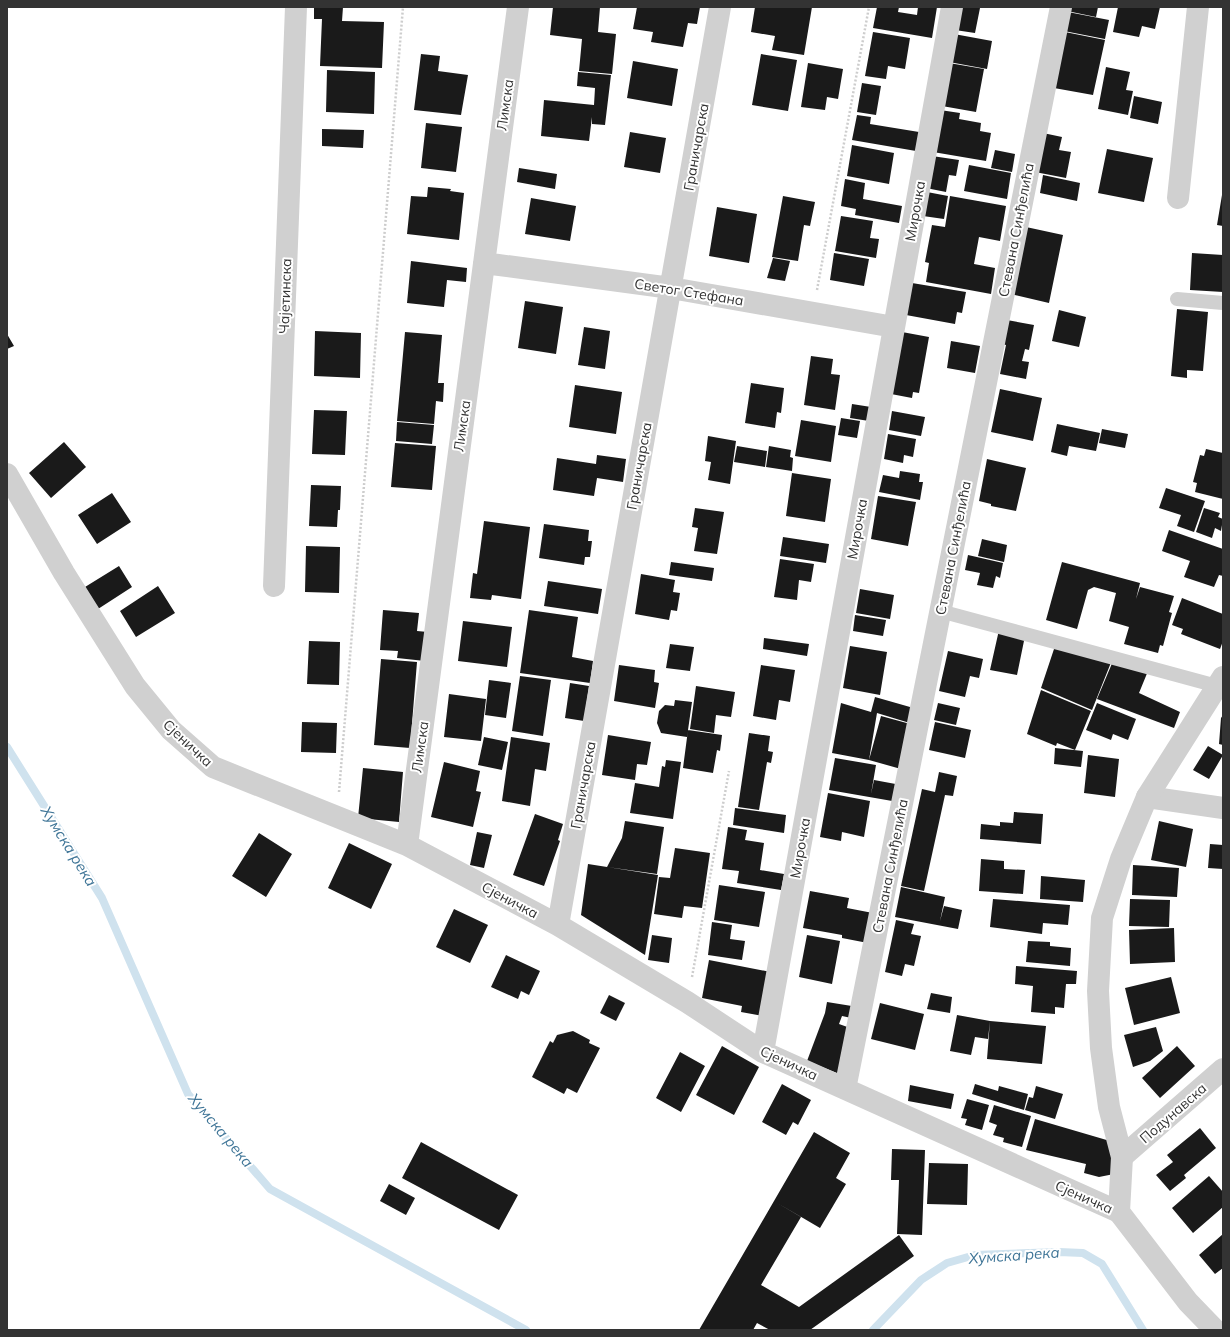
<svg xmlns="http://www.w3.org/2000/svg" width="1230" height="1337" viewBox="0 0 1230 1337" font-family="Mulish,sans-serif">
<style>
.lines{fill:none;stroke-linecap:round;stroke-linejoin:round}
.stream{stroke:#cfe2ee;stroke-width:8}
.building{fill:#1a1a1a}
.path{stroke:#cdcdcd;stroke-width:2.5;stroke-dasharray:2 2;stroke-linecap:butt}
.service{stroke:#d0d0d0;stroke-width:14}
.minor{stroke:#d0d0d0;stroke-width:22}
.tertiary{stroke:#d0d0d0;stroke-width:22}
.labels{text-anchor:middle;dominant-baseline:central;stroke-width:4;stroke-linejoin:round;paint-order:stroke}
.street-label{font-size:14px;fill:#333;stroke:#fff}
.water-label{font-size:15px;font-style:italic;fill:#3f7597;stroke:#fff}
</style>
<rect width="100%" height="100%" fill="#fff"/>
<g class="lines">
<path class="stream" d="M7,747l95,151 86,196 82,95 256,141
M873,1330l48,-50 26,-17 28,-8 84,-3 24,1 19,11 41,66"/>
</g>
<path class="building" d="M314,7h29l-1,14 42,1 -2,46 -62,-2 2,-47h-8z
M553,7h47l-2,25 18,2 -4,40 -33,-3 3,-32 -32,-4z
M637,7h63l-3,17 -9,-1 -5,24 -32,-5 2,-10 -20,-3z
M755,7h57l-8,48 -32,-5 3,-14 -24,-4z
M877,7h22l-1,5 19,3 1,-8h19l-5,31 -59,-10z
M960,7l20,1 -5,25 -20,-3z
M1068,7h30l-2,10 -29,-6z
M1118,7h42l-5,22 -13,-3 -3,11 -26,-5z
M1068,12l41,8 -4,19 -41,-8z
M873,32l37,6 -5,31 -17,-3 -2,13 -21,-3z
M1065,32l40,8 -12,55 -39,-7z
M954,34l38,7 -5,28 -38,-7z
M421,54l19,2 -2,15 30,4 -7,40 -47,-5z
M761,54l36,6 -9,51 -36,-6z
M633,61l45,8 -6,37 -45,-8z
M808,63l35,6 -5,30 -11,-2 -2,13 -24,-3z
M949,63l35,6 -8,43 -34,-6z
M1106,67l24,5 -4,18 7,1 -5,24 -30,-6z
M327,70l48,2 -1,42 -48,-2z
M578,72l33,3 -6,50 -13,-1v-7l-3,24 -48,-5 3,-36 50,5 1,-17 -18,-2z
M862,83l19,3 -5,29 -19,-3z
M1134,96l28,6 -4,22 -28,-6z
M940,110l20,3 -1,6 22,4 -1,8 11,2 -5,28 -53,-9z
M857,115l14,2 -1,7 49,8 -3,19 -64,-11z
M426,123l36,4 -6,45 -35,-4z
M322,129l42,1 -1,18 -41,-2z
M630,132l36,6 -6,35 -36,-6z
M1043,133l19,4 -3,13 12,2 -5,26 -31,-6z
M852,145l42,8 -5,31 -42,-8z
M1107,149l46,9 -9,44 -46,-9z
M995,150l20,4 -3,18 -21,-4z
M932,156l27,4 -3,16 -7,-1 -3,17 -20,-4z
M969,165l42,8 -4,26 -43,-8z
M519,168l38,6 -2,15 -38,-7z
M1043,175l37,8 -3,18 -37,-8z
M845,179l20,4 -2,16 39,7 -3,17 -44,-8 1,-6 -15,-3z
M428,187l23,2 -1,2 14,2 -5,47 -52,-6 4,-38 16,1z
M927,192l21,4 -4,23 -21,-3z
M1222,195h1v31l-6,-1z
M783,196l32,6 -5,24 -6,-1 -6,36 -26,-4z
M950,196l56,10 -6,35 -21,-4 -5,27 21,4 -4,26 -65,-12 3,-19 -4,-1 7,-37 13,2z
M531,198l45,8 -6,35 -45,-7z
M717,207l40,7 -8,49 -40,-7z
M841,216l32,5 -3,17 9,1 -3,19 -41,-7z
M1026,227l37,8 -14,68 -38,-9z
M834,253l35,6 -5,27 -34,-6z
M1192,253l31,2v37l-33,-2z
M773,258l17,3 -5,20 -18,-3z
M411,261l56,7 -1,14 -19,-2 -3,27 -37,-4z
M912,283l54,9 -4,21 -5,-1 -2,12 -49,-9z
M525,301l38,6 -7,47 -38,-6z
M1177,309l31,3 -5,59 -16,-1v8l-16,-2z
M1059,310l27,7 -7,30 -27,-6z
M1007,320l27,5 -5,25 -4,-1 -3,12 7,1 -3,17 -26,-5 6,-29 -4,-1z
M584,327l26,4 -5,38 -27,-4z
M315,331l46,2 -1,45 -46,-2z
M405,332l37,3 -4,48h6l-1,19 -7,-1 -2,23 -37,-3z
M902,332l27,5 -10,56 -6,-1 -1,6 -21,-4z
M7,334l7,12 -7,3z
M951,341l29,5 -5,27 -28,-5z
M811,356l22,3 -2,15 9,1 -5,35 -31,-5z
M751,383l33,5 -3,25 -4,-1 -2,16 -30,-5z
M575,385l47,7 -6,42 -47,-7z
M1000,389l42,9 -9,43 -42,-9z
M852,404l19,3 -2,14 -19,-3z
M314,410l33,1 -2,44 -33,-1z
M892,411l33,6 -4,19 -32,-6z
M841,418l19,3 -3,17 -19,-3z
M801,420l35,6 -5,36 -36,-6z
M397,422l37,3 -2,19 -36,-3z
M1057,424l43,9 -4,18 -27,-5 -2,10 -16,-4z
M1102,429l26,5 -3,14 -26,-5z
M888,434l28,5 -3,18 -9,-2 -1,8 -19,-4z
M708,436l28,5 -6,43 -22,-4 3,-18 -6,-1z
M64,442l22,25 -35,31 -22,-25z
M395,443l41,3 -4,44 -41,-3z
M737,446l30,5 -2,16 -31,-5z
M769,446l22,4 -1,7 3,1 -1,13 -26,-4z
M1206,449l17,4v46l-28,-7 2,-9 -4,-1 7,-27 4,1z
M597,455l29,4 -3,23 -26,-4 -3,18 -41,-6 4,-32 39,6z
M987,459l39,9 -10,43 -25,-5v-2l-12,-3z
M900,471l20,3 -1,8h4l-3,18 -41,-8 4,-17 16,3z
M792,473l39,6 -6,43 -39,-6z
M311,485l30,1 -1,24h-2l-1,17 -28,-1z
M1166,488l39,13 -11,31 -17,-6 4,-11 -22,-7z
M112,493l19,29 -34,22 -19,-29z
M878,496l38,6 -8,44 -37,-7z
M695,508l29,4 -7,42 -23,-3 4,-23 -6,-1z
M1204,508l16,5 -2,4 5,2 -2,12 -6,-3 -3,10 -16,-6z
M484,521l46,6 -9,72 -29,-4 -1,5 -21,-2 3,-25 4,1z
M544,524l45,6 -1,11h4l-2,16h-5l-1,8 -45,-7z
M1169,530l54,19v27l-4,-1 -5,12 -30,-10 6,-16 -28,-10z
M783,537l46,7 -3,19 -46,-7z
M982,539l25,6 -3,17 -26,-6z
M306,546l34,1 -1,46 -34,-1z
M968,555l35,8 -3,15 -4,-2 -3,12 -16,-3 3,-12 -15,-3z
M780,559l34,5 -3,18 -12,-2 -2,20 -23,-3z
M671,562l43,6 -2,13 -43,-6z
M1062,562l78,21 -4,16 4,-12 34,9 -5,16 3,1 -9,33 -3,-1 -2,8 -34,-9 5,-17 -20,-6 7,-28 -22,-6 -6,3 -11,39 -31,-9z
M119,566l13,21 -34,22 -13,-22z
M641,574l34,6 -2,12 7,1 -3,18 -6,-1 -2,10 -34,-6z
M548,581l54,8 -4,25 -54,-8z
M158,586l17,27 -39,24 -16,-26z
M860,589l34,6 -4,24 -34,-6z
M1182,598l41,16v27l-3,8 -39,-15 2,-5 -11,-4z
M383,610l36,3 -2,18 11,1 -3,29 -28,-3 1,-7 -18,-1z
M529,610l49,7 -6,40 21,4 -3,22 -70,-10z
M855,615l31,5 -3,16 -30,-5z
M463,621l49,6 -5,40 -49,-6z
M999,630l26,6 -8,39 -27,-5z
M764,638l45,6 -2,12 -44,-7z
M309,641l31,1 -1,43 -32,-1z
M1056,643l56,17 -20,50 -51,-22z
M670,644l24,3 -4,24 -24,-3z
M850,646l37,6 -7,43 -37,-7z
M948,651l35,8 -4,19 -9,-2 -5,21 -26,-6z
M381,659l36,3 -7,86 -36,-3z
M1113,661l35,10 -9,22 41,19 -6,16 -77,-29z
M619,665l36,5 -1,12 5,1 -4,25 -41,-7z
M761,665l34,5 -5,32 -11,-2 -3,20 -23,-4z
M520,676l31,4 -8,56 -31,-5z
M489,680l22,3 -5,35 -21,-3z
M570,683l19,3 -5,35 -19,-3z
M696,686l39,6 -4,25 -15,-2 -2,18 -24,-4z
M1041,690l50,21 -16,39 -18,-7 -1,3 -29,-12z
M449,694l37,5 -5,42 -37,-4z
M875,697l42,12 -4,15 -36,-11 -8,47 -37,-7 9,-50 30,9z
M675,700l17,2 -5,35 -26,-4 -4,-10 2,-12 6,-6 9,1z
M938,703l22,5 -4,17 -22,-5z
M1097,703l39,16 -8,21 -15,-6 -2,6 -25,-10z
M1223,715v30l-4,-1 2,-26z
M881,716l33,9 -13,44 -32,-9z
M302,722l35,1 -1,30 -35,-1z
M935,722l36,8 -6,28 -36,-8z
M688,730l34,5 -2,16 -3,-1 -4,23 -30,-5z
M749,733l21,3 -2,15 5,1 -2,11 -4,-1 -8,48 -21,-3z
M608,735l43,7 -4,23 -10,-1 -2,16 -33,-5z
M484,737l24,5 -6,28 -24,-5z
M511,737l39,6 -4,28 -11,-2 -5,37 -28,-5z
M1208,746l15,9 -14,24 -16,-9z
M1055,748l28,3 -2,16 -27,-3z
M1088,755l31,4 -4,38 -31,-4z
M835,758l41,7 -5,29 3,-14 27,5 -3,17 -69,-12z
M666,760l15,2 -8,57 -43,-6 5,-30 24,4 3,-21 3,1z
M444,762l36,9 -4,20 5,1 -8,35 -42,-10z
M363,768l40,4 -4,50 -41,-4z
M939,772l18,4 -4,20 -8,-1 -21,96 -23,-5 21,-97 13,3z
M828,793l42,8 -6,36 -22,-5 -1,9 -21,-4z
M735,808l51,7 -2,18 -51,-8z
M1014,812l29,2 -2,30 -61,-5 1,-15 19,2v-4l13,1z
M535,814l28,10 -5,16 2,1 -16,45 -31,-11z
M625,821l39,6 -7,47 -50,-7 15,-29z
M1159,821l34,8 -7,38 -35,-7z
M728,827l19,3 -2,10 19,3 -4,27 24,4 -3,16 -44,-7 2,-12 -17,-2z
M477,832l15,3 -8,33 -14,-3z
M259,833l33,21 -26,43 -34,-21z
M349,843l43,21 -21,45 -43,-21z
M1210,844l13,1v24l-15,-1z
M675,848l35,5 -8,55 -18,-2 -2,12 -28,-4 5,-37 11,1z
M981,859l23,2v8l21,1 -2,24 -44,-3z
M588,864l70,11 -13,80 -64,-40z
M1133,865l46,3 -2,29 -45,-2z
M1041,876l44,4 -2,22 -43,-3z
M719,885l46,7 -6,35 -45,-7z
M901,887l44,10 -5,24 4,-15 18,4 -4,19 -63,-12z
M810,891l39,7 -2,10 31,6 -5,30 -31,-6v-3l-39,-7z
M993,899l77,6 -2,20 -25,-2 -1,11 -52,-7z
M1130,899l40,1 -1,27 -40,-1z
M454,909l34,16 -18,38 -34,-16z
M896,920l18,4 -3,10 10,2 -7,30 -9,-2 -3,12 -17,-4z
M712,922l20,3 -2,14 15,2 -3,19 -34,-5z
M1174,928l1,34 -45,2 -1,-34z
M652,935l20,3 -3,25 -21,-3z
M807,935l33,6 -8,43 -33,-7z
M1028,941l22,1v4l21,2 -1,18 -44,-4z
M506,955l34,16 -11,24 -8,-4 -3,8 -27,-12z
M709,960l62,12 -8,44 -22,-4 1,-6 -40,-8z
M1016,966l61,5 -1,13h-10l-2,24 -9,-1v7l-24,-2 2,-26 -18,-2z
M1171,977l9,36 -46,12 -9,-37z
M931,993l21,4 -2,16 -23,-4z
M609,995l16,8 -9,18 -16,-8z
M827,1002l31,5 -2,12 -14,-3 -3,8 14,5 -11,46 -35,-14 18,-48z
M880,1003l44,11 -9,36 -44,-11z
M957,1015l33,6 -2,18 -13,-2 -4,18 -21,-4z
M990,1021l56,5 -4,38 -55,-5z
M1156,1027l7,24 -13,10 -17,6 -9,-32z
M573,1031l17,9 -1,3 11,5 -23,45 -10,-5 -3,6 -32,-17 18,-36 3,2 4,-8z
M722,1046l37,21 -25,48 -38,-20z
M1177,1046l18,20 -35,32 -18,-20z
M680,1052l25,14 -24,46 -25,-14z
M782,1084l29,16 -13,25 -5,-3 -7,13 -24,-13z
M975,1084l23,7 1,-5 29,8 -4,16 -52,-16z
M910,1085l44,9 -3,15 -43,-8z
M1036,1086l27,8 -8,25 -30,-9 4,-13 4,1z
M967,1099l22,6 -7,25 -17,-5 2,-6 -6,-1z
M994,1105l37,11 -9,31 -19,-5 1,-4 -11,-3 4,-10 -8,-3z
M1035,1119l75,22 4,33 -15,3 -15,-4 2,-9 -60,-14z
M1200,1128l16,20 -32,27 2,3 -16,13 -14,-16 17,-13 -6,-7z
M814,1132l36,21 -14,25 10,6 -26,44 -46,-27z
M421,1142l97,53 -19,35 -97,-52z
M892,1149l33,1 -3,85 -25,-1 2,-54h-8z
M929,1163l39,1 -1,41 -40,-1z
M1209,1176l14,16v15l-30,26 -21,-25z
M389,1184l26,14 -9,17 -26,-14z
M774,1201l27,16 -40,68 38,22 100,-72 15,21 -104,74h-40l-13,-7 -4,7h-54z
M1223,1234v34l-8,6 -16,-19z"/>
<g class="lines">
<path class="path" d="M817,290l52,-283
M339,792l64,-785
M692,977l37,-206"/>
<path class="service" d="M1177,299l46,4
M940,611l277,75"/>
<path class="minor" d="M1178,198l20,-191
M484,263l187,25 223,39
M7,474l57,99 71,113 36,44 42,37 194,78 151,80 129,77 76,50 356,160
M274,586l22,-579
M1147,797l76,11
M407,845l111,-838
M558,925l162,-918
M763,1052l189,-1045
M845,1089l216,-1082
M1122,1157l101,-88"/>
<path class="tertiary" d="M1215,1330l-27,-28 -69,-90 3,-55 -13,-50 -8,-59 -3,-57 4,-73 19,-59 26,-62 76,-120"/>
</g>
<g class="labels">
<g class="street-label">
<text transform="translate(505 105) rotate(-82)">Лимска</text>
<text transform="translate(696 147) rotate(-80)">Граничарска</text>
<text transform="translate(915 211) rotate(-80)">Мирочка</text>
<text transform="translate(1016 230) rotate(-79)">Стевана Синђелића</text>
<text transform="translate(689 292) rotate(9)">Светог Стефана</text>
<text transform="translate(285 296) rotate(-88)">Чајетинска</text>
<text transform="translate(462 426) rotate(-82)">Лимска</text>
<text transform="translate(639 466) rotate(-80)">Граничарска</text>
<text transform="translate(857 529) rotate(-80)">Мирочка</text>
<text transform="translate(953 548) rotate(-79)">Стевана Синђелића</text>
<text transform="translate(188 743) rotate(43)">Сјеничка</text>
<text transform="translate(420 747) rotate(-82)">Лимска</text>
<text transform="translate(583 785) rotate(-80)">Граничарска</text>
<text transform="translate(800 848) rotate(-80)">Мирочка</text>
<text transform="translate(890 866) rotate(-79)">Стевана Синђелића</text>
<text transform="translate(510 900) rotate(28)">Сјеничка</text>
<text transform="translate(789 1063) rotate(25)">Сјеничка</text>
<text transform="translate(1173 1113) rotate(-41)">Подунавска</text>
<text transform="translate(1084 1197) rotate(24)">Сјеничка</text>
</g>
<g class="water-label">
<text transform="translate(69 846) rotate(58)">Хумска река</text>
<text transform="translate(221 1130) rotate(50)">Хумска река</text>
<text transform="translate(1014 1255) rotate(-4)">Хумска река</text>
</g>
</g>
<rect width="1230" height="1337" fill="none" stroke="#333333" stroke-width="16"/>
</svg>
